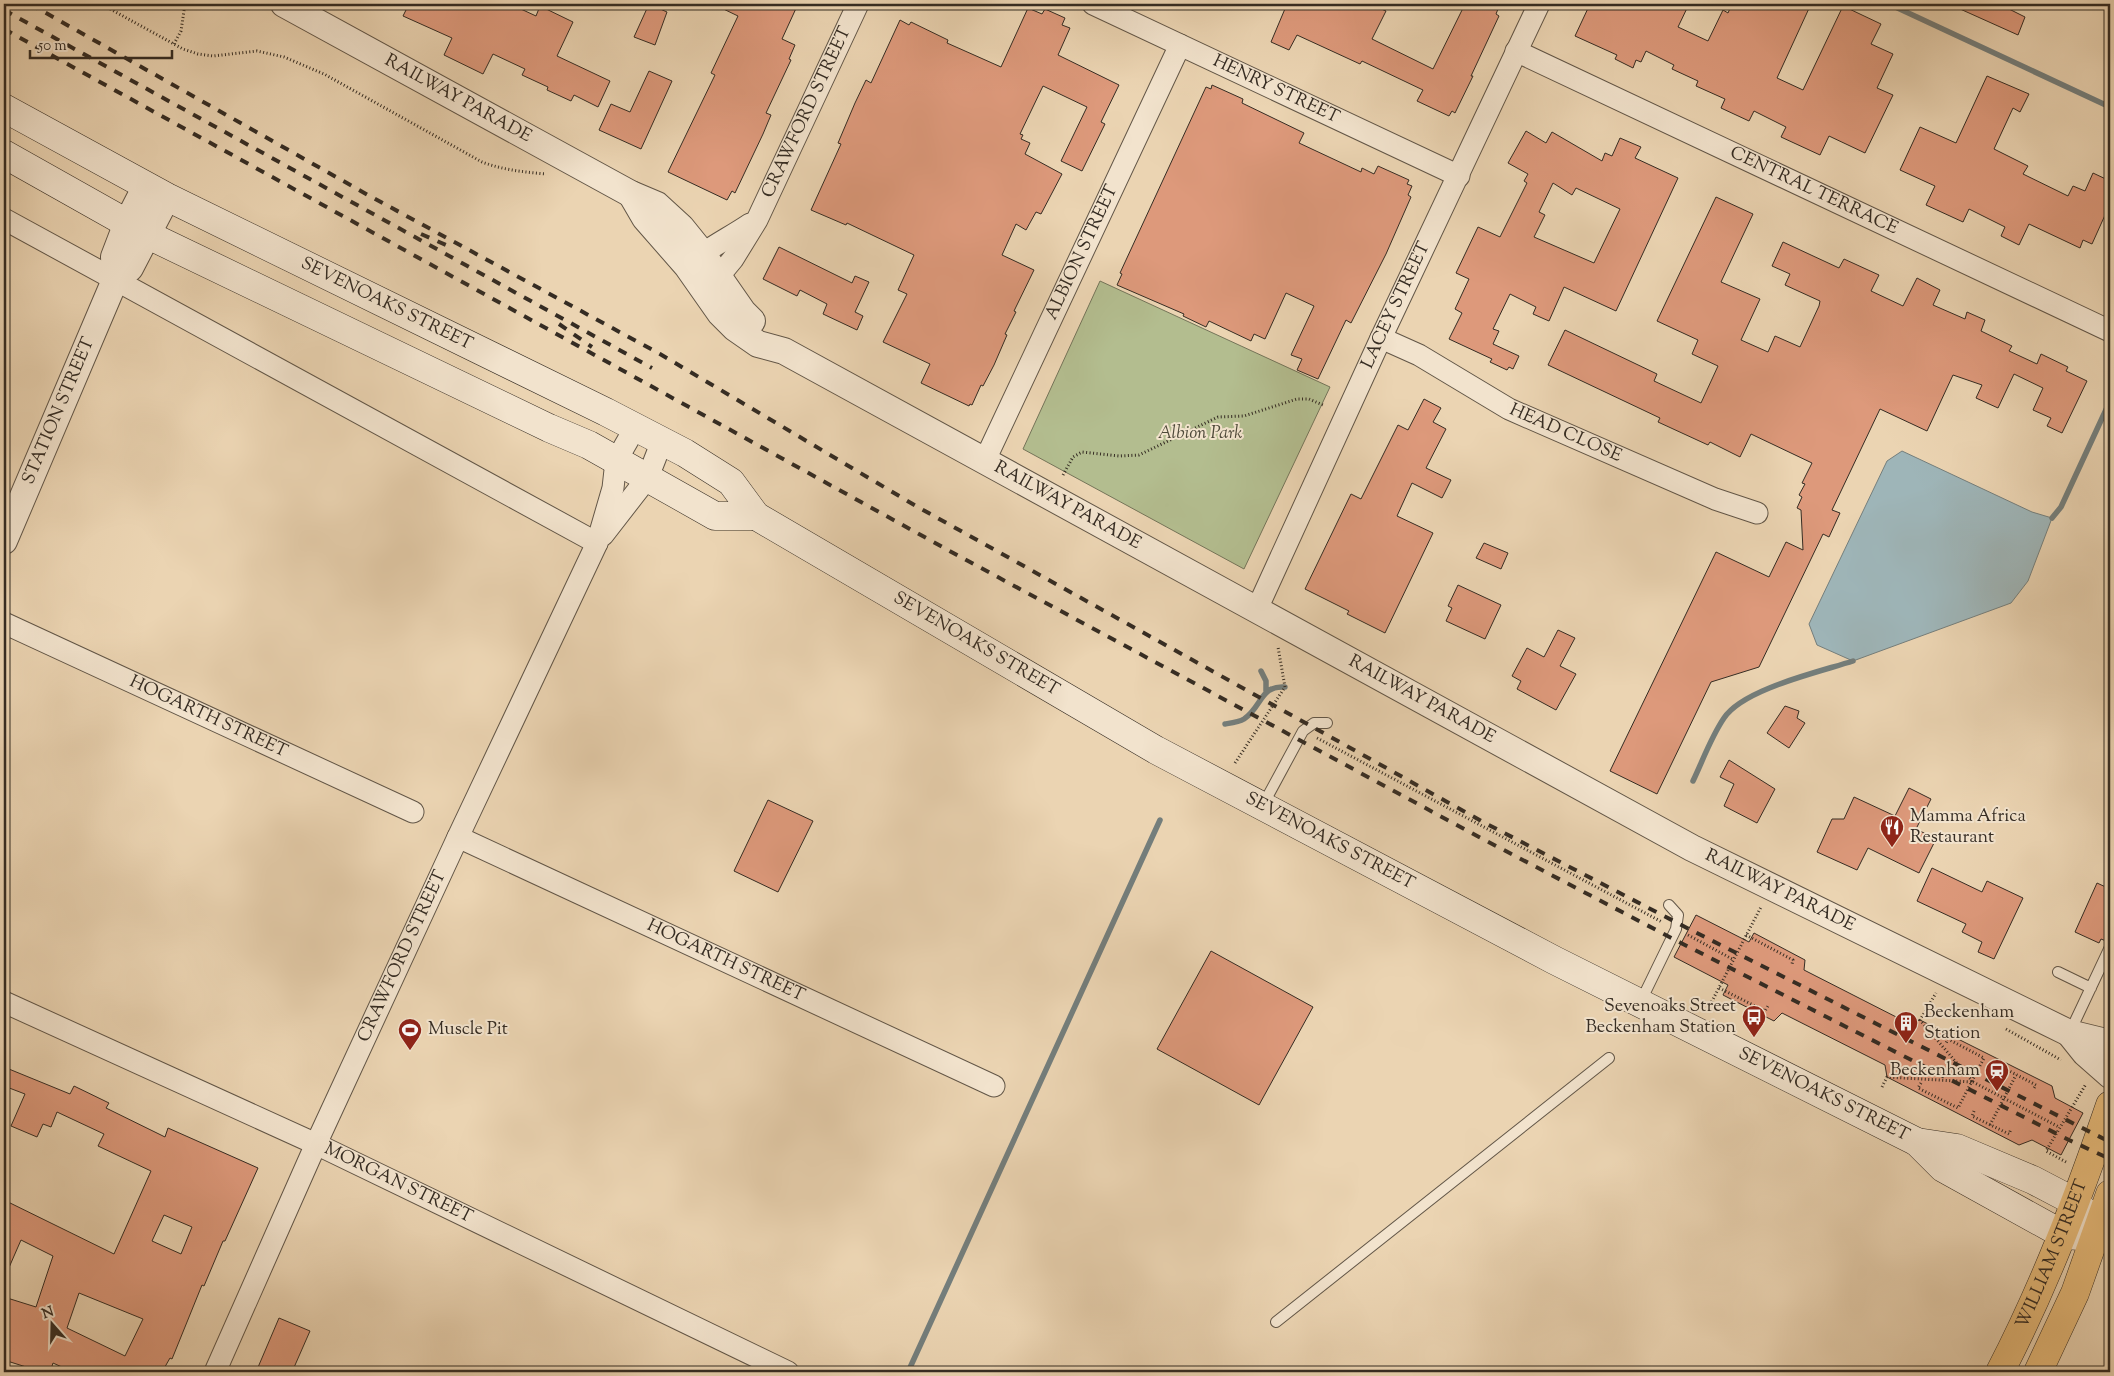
<svg xmlns="http://www.w3.org/2000/svg" width="2114" height="1376" viewBox="0 0 2114 1376" font-family="'Sorts Mill Goudy',serif">
<style>
.green{fill:#b3bd8f;stroke:#747459}
.water{fill:#9eb5b8;stroke:#747e7c}
.lines{fill:none;stroke-linecap:round;stroke-linejoin:round}
.stream{stroke:#747e7c;stroke-width:5.5}
.building{fill:#dd997b;stroke:#352c23;fill-rule:evenodd}
.service-casing{stroke:#625647;stroke-width:12}
.minor-casing{stroke:#625647;stroke-width:23}
.tertiary-casing{stroke:#625647;stroke-width:28}
.secondary-casing{stroke:#352c23;stroke-width:29}
.primary-casing{stroke:#352c23;stroke-width:29}
.path{stroke:#352c23;stroke-width:3;stroke-dasharray:1 2.5;stroke-linecap:butt}
.service{stroke:#f2e3cd;stroke-width:10}
.minor{stroke:#f2e3cd;stroke-width:21}
.tertiary{stroke:#f2e3cd;stroke-width:26}
.secondary{stroke:#f2e3cd;stroke-width:28}
.primary{stroke:#e6ba79;stroke-width:28}
.rail{stroke:#352c23;stroke-width:4;stroke-dasharray:9 9;stroke-linecap:butt}
.labels{text-anchor:middle;dominant-baseline:central;stroke-width:4;stroke-linejoin:round;paint-order:stroke}
.street-label{font-size:18px;fill:#352c23;stroke:#f2e3cd}
.park-label{font-size:18px;font-style:italic;fill:#4e4939;stroke:#f2e3cd}
.poi-label{font-size:18px;fill:#352c23;stroke:#f2e3cd;text-anchor:start}
</style>
<rect width="100%" height="100%" fill="#ebd4b2"/>
<filter id="stains"><feTurbulence type="fractalNoise" baseFrequency=".004" numOctaves="4"/><feColorMatrix values="0 0 0 0 .2 0 0 0 0 .09 0 0 0 0 .02 0 0 0 .5 -.17"/></filter>
<radialGradient id="worn" r=".72"><stop offset=".6" stop-color="#630" stop-opacity="0"/><stop offset="1" stop-color="#630" stop-opacity=".3"/></radialGradient>
<path class="green" d="M1100,281l230,106 -86,182 -221,-120z"/>
<path class="water" d="M1902,451l130,61 20,6 -24,63 -17,22 -158,58 -36,-16 -8,-21 78,-163z"/>
<g class="lines">
<path class="stream" d="M1889,4l221,103
M2052,518l9,-11 49,-106
M1261,671l5,10v10
M1225,724c6,-1 14,-2 19,-5 18,-12 16,-34 41,-32
M1693,781c10,-21 18,-44 31,-63 19,-29 95,-46 129,-57
M908,1372l252,-552"/>
</g>
<path class="building" d="M409,4h101l26,12 4,-10 33,16 -16,34 53,25 -12,26 -24,-12 -3,6 -24,-11 1,-3 -26,-12 3,-6 -32,-15 -10,20 -39,-19 8,-17 -49,-22z
M649,4l18,8 -12,33 -21,-8z
M713,4h85l-16,35 13,6 -6,14 2,1 -25,53 5,2 -8,19 -28,59 -3,-2 -5,9 -59,-28 47,-97 -4,-2 27,-57z
M1287,4h83l16,7 -14,28 61,30 32,-65h35l-4,10 3,2 -28,60h2l-18,37 -3,-2 -3,5 -32,-15 6,-11 -61,-29 -2,3 -63,-29 -8,15 -18,-8z
M1590,4h99l-11,23 30,14 15,-31 5,3 4,-9h79l-34,74 26,12 40,-84 38,18 -10,20 22,10 -16,34 16,7 -28,58 -36,-17 -9,19 -39,-18 5,-10 -32,-16 -5,10 -28,-13 4,-9 -29,-13 2,-5 -26,-12 2,-4 -28,-14 -5,11 -5,-2 -3,8 -18,-9 2,-4 -42,-19z
M1949,4h60l-2,4 18,9 -7,18z
M1028,8l14,6 3,-5 20,9 -3,7 8,3 -12,27 61,30 -18,37 4,2 -23,47 -21,-10 26,-54 -44,-21 -23,48 3,1 -2,4 9,4 -5,11 37,20 -21,40 -5,-2 -10,18 -10,-6 -14,31 32,15 -20,41 2,1 -11,22 2,1 -13,30 -11,21 -2,-1 -9,20 -2,-1 -1,2 -48,-23 9,-19 -47,-22 24,-48 -9,-4 16,-35 -67,-32 -1,2 -35,-15 30,-66 -3,-1 17,-40 11,-23 5,3 29,-63 9,5 2,-3 37,18 -1,3 54,24z
M649,71l23,10 -31,68 -42,-19 12,-26 19,8z
M1987,76l42,18 -9,18 -7,-4 -19,41 34,17 -5,8 45,22 5,-10 12,5 8,-18 17,8v23l-18,40 -9,-4 -3,8 -51,-24 -10,21 -18,-9 4,-9 -36,-18 -6,13 -37,-17 9,-19 -35,-16 20,-43 36,16z
M1212,85l31,14 -1,4 62,30 -5,10 62,29 1,-4 12,6 4,-8 31,14 -2,4 5,2 -4,9 3,2 -25,57 -35,69 -5,-3 -28,59 -21,-9 5,-11 -11,-4 23,-49 -28,-13 -21,46 -11,-5 -3,7 -42,-20 -3,6 -23,-11 1,-2 -67,-29 5,-11 -2,-1 86,-186 5,2z
M1526,131l20,12 6,-11 50,29 3,-8 7,3 8,-18 21,9 -6,11 43,20 -62,133 -52,-24 -15,34 -16,-7 3,-7 -26,-13 -17,35 6,2 -6,13 26,12 -6,13 -4,-2 -2,3 -17,-8 2,-3 -43,-20 13,-26 -7,-4 14,-30 -13,-6 22,-46 22,10 27,-54 -3,-2 4,-7 -20,-11zM1553,183l19,12 4,-7 44,21 -26,54 -60,-26 11,-22 -6,-3z
M1716,197l37,17 -32,68 39,17 -19,41 27,12 7,-16 25,11 19,-41 1,-5 -35,-16 5,-11 -18,-8 11,-24 56,26 5,-9 35,16 -8,16 32,15 14,-28 23,12 -7,15 32,14 2,-7 18,8 -4,11 31,15 -3,5 28,13 4,-10 27,13 -2,4 21,10 -25,52 -15,-7 4,-8 -18,-8 10,-22 -29,-14 -16,34 -22,-10 6,-13 -29,-10 -26,56 -47,-22 -48,101 8,3 -11,24 -6,-3 -64,133 -48,15 -54,112 -47,-23 106,-219 53,25 17,-35 17,8 -2,-40 -4,-2 5,-11 -3,-2 6,-11 -3,-1 10,-20 -61,-29 -11,23 -30,-15 -2,3 -50,-23 2,-4 -112,-53 17,-35 92,44 -3,7 47,22 17,-37 -26,-12 6,-14 -41,-19z
M779,247l73,36 3,-7 14,6 -14,30 8,4 -6,14 -34,-16 4,-10 -27,-14 -3,6 -34,-17z
M1424,399l17,9 -8,14 13,7 -20,39 25,12 -9,18 -30,-15 -15,33 36,17 -48,100 -38,-19 2,-3 -44,-22 46,-95 10,5 37,-74 10,5z
M1484,543l24,10 -7,16 -25,-11z
M1458,585l43,20 -16,34 -39,-18 6,-13 -4,-2z
M1558,630l17,8 -15,28 16,8 -20,36 -39,-21 4,-8 -9,-5 15,-28 17,9z
M1785,706l14,5 -2,7 8,5 -16,25 -22,-15z
M1729,760l46,29 -18,34 -33,-17 10,-22 -14,-7z
M1909,788l22,11 -15,30 20,10 -17,34 -51,-25 -11,22 -40,-18 15,-33h12l10,-22 41,19z
M768,800l45,21 -35,71 -44,-21z
M1932,868l50,24 5,-11 36,17 -29,61 -16,-7 4,-10 -20,-10 4,-8 -49,-23z
M2097,883l13,6v51l-4,1 -5,-2 -2,4 -24,-11z
M1696,915l53,27 5,-9 51,27 -1,10 104,53 12,-3 132,66 3,12 28,15 -22,42 -29,-15 -13,5 -132,-68 -2,-12 -103,-52 -8,8 -51,-26 5,-10 -54,-28z
M1211,951l102,56 -54,98 -102,-56z
M4,1067l66,27 4,-8 35,17 -3,5 59,29 3,-9 90,40 -33,73h-2l-19,45 -2,-1 -30,74 -2,-1 -8,14h-89l-20,-9 -3,9h-8l-38,-12v-63l32,10 17,-51 -32,-16 -17,39v-79l110,54 37,-83 -53,-25 6,-12 -47,-22 -6,15 -8,-3 -6,13 -26,-11 14,-32 -21,-8zM164,1215l28,12 -11,27 -29,-13zM79,1293l64,26 -18,37 -58,-28z
M279,1318l31,13 -18,41h-36z"/>
<g class="lines">
<g class="service-casing">
<path id="service" d="M1263,805l40,-74 11,-8h13
M2058,972l33,16
M1641,1001l35,-72 2,-14 -9,-10
M2070,1032l40,-85
M1276,1322l333,-264"/>
</g>
<g class="minor-casing">
<g id="minor">
<path id="s1" d="M1093,4l366,172"/>
<path id="s2" d="M1516,51l594,280"/>
<path d="M4,219l593,324"/>
<path d="M690,263c18,-15 41,-26 60,-39"/>
<path id="s3" d="M709,288l24,-29 24,-39 101,-216"/>
<path id="s4" d="M1381,338l38,17 90,54 206,90 42,14"/>
<path id="s5" d="M985,460l195,-415"/>
<path d="M603,535l45,-58 14,-36"/>
<path id="s6" d="M1257,609l124,-271 158,-334"/>
<path id="s7" d="M4,623l409,189"/>
<path id="s8" d="M458,837l536,249"/>
<path id="s9" d="M4,1002l312,142 472,228"/>
<path id="s10" d="M215,1372l101,-228 142,-307 139,-294 16,-55 3,-27 20,-35"/>
</g>
</g>
<g class="tertiary-casing">
<g id="tertiary">
<path id="s11" d="M284,4l347,190 26,11 24,22 21,26 41,59 9,9"/>
<path id="s12" d="M631,194l14,24 42,48 33,47 15,15 23,16 26,7 908,497 377,185 41,10"/>
<path d="M115,280l15,-12 37,-71"/>
<path id="s13" d="M4,541l111,-261 -1,-23 13,-34 19,-37"/>
<path d="M2069,1033l16,20 25,22"/>
</g>
</g>
<g class="secondary-casing">
<g id="secondary">
<path id="s14" d="M4,108l163,89 439,215 79,41 46,29 25,34 400,234 398,210 363,182 40,6 76,32 42,22 24,24"/>
<path d="M4,154l144,81 401,193 40,17 126,71h41"/>
<path d="M1917,1142l26,26 121,67 32,2"/>
</g>
</g>
<g class="primary-casing">
<g id="primary">
<path id="s15" d="M2000,1372c45,-87 78,-174 110,-267"/>
<path d="M2038,1372l37,-79 35,-99"/>
</g>
</g>
<path class="path" d="M101,4l82,45 15,5 15,2 44,-5 27,6 40,17 158,88c21,8 42,10 64,12
M174,44l7,-13 4,-27
M1063,475l10,-18 9,-5 37,4 20,-1 79,-38 26,-1 53,-17h12l14,6
M1317,738l345,184
M1235,763l50,-76 -7,-40
M1688,935l46,25
M1746,935l47,25 -1,4
M1719,988l46,23 3,-5
M1710,1005l51,-98
M2006,1029l55,31
M1996,1068l2,-3 38,20 -2,3
M1973,1082l86,45
M1921,1083l-3,5 40,20 26,-50 -36,-19 -2,4
M1882,1087l5,-10 86,5 -53,-62 16,-27
M1974,1111l-2,5 37,18 2,-5
M1990,1125l26,-50
M2066,1162l-20,-11 40,-67"/>
<use href="#service" class="service"/>
<use href="#minor" class="minor"/>
<use href="#tertiary" class="tertiary"/>
<use href="#secondary" class="secondary"/>
<use href="#primary" class="primary"/>
<path class="rail" d="M30,4l338,191 292,159 256,152 569,317 204,106 421,213
M4,10l648,358
M4,29l953,526 522,282 202,106 388,197 41,19
M421,234l32,14
M559,324l33,23"/>
</g>
<defs>
<g id="restaurant-pin" transform="scale(1.25)"><path d="M0 17L-7.5 6A9.5 9.5 0 1 1 7.5 6Z" fill="#8f2418" stroke="#f2e3cd"/><path d="M-5-6h1v4h1v-4h1v4h1v-4h1v5L-1.5 .5V6h-2V.5L-5-1ZM5-6V6H3V1.5H1.5Q1.5-4 5-6Z" fill="#fff"/></g>
<g id="bus-pin" transform="scale(1.25)"><path d="M0 17L-7.5 6A9.5 9.5 0 1 1 7.5 6Z" fill="#8f2418" stroke="#f2e3cd"/><path d="M-5-6H5V4H4V6H2V4H-2V6H-4V4H-5ZM-3.5-4V0h7V-4ZM-3.5 1.2v1.5H-2V1.2ZM2 1.2v1.5H3.5V1.2Z" fill="#fff"/></g>
<g id="building-pin" transform="scale(1.25)"><path d="M0 17L-7.5 6A9.5 9.5 0 1 1 7.5 6Z" fill="#8f2418" stroke="#f2e3cd"/><path d="M-4-6H4V6H1V3H-1V6H-4ZM-2.5-4.3h1.7v1.8h-1.7ZM.8-4.3h1.7v1.8H.8ZM-2.5-1h1.7V.8h-1.7ZM.8-1h1.7V.8H.8Z" fill="#fff"/></g>
<g id="stadium-pin" transform="scale(1.25)"><path d="M0 17L-7.5 6A9.5 9.5 0 1 1 7.5 6Z" fill="#8f2418" stroke="#f2e3cd"/><path d="M0-5a6.5 5 0 1 0 0 10a6.5 5 0 1 0 0-10ZM-3.5-1.8h7v3.6h-7Z" fill="#fff"/></g>
<g id="station-pin" transform="scale(1.25)"><path d="M0 17L-7.5 6A9.5 9.5 0 1 1 7.5 6Z" fill="#8f2418" stroke="#f2e3cd"/><path d="M-3-6H3Q5-6 5-4V2Q5 4 3 4L4.5 6H3L1.5 4h-3L-3 6H-4.5L-3 4Q-5 4-5 2V-4Q-5-6-3-6ZM-3.5-4v3h7v-3ZM-3.5 1v1.5H-2V1ZM2 1v1.5H3.5V1Z" fill="#fff"/></g>
</defs>
<g fill-rule="evenodd">
<use href="#restaurant-pin" x="1892" y="827"/>
<use href="#bus-pin" x="1754" y="1017"/>
<use href="#building-pin" x="1906" y="1023"/>
<use href="#stadium-pin" x="410" y="1030"/>
<use href="#station-pin" x="1997" y="1071"/>
</g>
<g class="labels">
<g class="street-label">
<text stroke="none"><textPath href="#s1" startOffset="202">HENRY STREET</textPath></text>
<text stroke="none"><textPath href="#s11" startOffset="198">RAILWAY PARADE</textPath></text>
<text stroke="none"><textPath href="#s3" startOffset="202">CRAWFORD STREET</textPath></text>
<text stroke="none"><textPath href="#s2" startOffset="329">CENTRAL TERRACE</textPath></text>
<text stroke="none"><textPath href="#s5" startOffset="229">ALBION STREET</textPath></text>
<text stroke="none"><textPath href="#s14" startOffset="430">SEVENOAKS STREET</textPath></text>
<text stroke="none"><textPath href="#s6" startOffset="334">LACEY STREET</textPath></text>
<text stroke="none"><textPath href="#s13" startOffset="141">STATION STREET</textPath></text>
<text stroke="none"><textPath href="#s4" startOffset="208">HEAD CLOSE</textPath></text>
<text stroke="none"><textPath href="#s12" startOffset="548">RAILWAY PARADE</textPath></text>
<text stroke="none"><textPath href="#s14" startOffset="1115">SEVENOAKS STREET</textPath></text>
<text stroke="none"><textPath href="#s12" startOffset="952">RAILWAY PARADE</textPath></text>
<text stroke="none"><textPath href="#s7" startOffset="225">HOGARTH STREET</textPath></text>
<text stroke="none"><textPath href="#s14" startOffset="1520">SEVENOAKS STREET</textPath></text>
<text stroke="none"><textPath href="#s12" startOffset="1358">RAILWAY PARADE</textPath></text>
<text stroke="none"><textPath href="#s10" startOffset="456">CRAWFORD STREET</textPath></text>
<text stroke="none"><textPath href="#s8" startOffset="295">HOGARTH STREET</textPath></text>
<text stroke="none"><textPath href="#s14" startOffset="2075">SEVENOAKS STREET</textPath></text>
<text stroke="none"><textPath href="#s9" startOffset="434">MORGAN STREET</textPath></text>
<text stroke="none"><textPath href="#s15" startOffset="129">WILLIAM STREET</textPath></text>
</g>
<g class="park-label">
<text x="1200" y="434">Albion Park</text>
</g>
<g class="poi-label">
<text x="1910" y="817">Mamma Africa<tspan x="1910" dy="21">Restaurant</tspan></text>
<text x="1736" y="1007" text-anchor="end">Sevenoaks Street<tspan x="1736" dy="21">Beckenham Station</tspan></text>
<text x="1924" y="1013">Beckenham<tspan x="1924" dy="21">Station</tspan></text>
<text x="428" y="1030">Muscle Pit</text>
<text x="1980" y="1071" text-anchor="end">Beckenham</text>
</g>
</g>
<rect width="2114" height="1376" fill="none" stroke="#ebd4b2" stroke-width="20"/>
<rect x="5" y="5" width="2104" height="1366" fill="none" stroke="#352c23" stroke-width="2.5"/>
<rect x="10" y="10" width="2094" height="1356" fill="none" stroke="#352c23"/>
<g transform="translate(52 1324) rotate(340)" stroke="#f2e3cd" stroke-width="4" paint-order="stroke">
<path d="M0-4L9 19L0 12L-9 19Z" fill="#352c23"/>
<text y="-8" font-size="14" font-weight="bold" text-anchor="middle" fill="#352c23">N</text>
</g>
<path d="M30 50v8h142v-8" fill="none" stroke="#352c23" stroke-width="2.5"/>
<text x="38" y="50" font-size="15" fill="#352c23" stroke="#f2e3cd" stroke-width="4" paint-order="stroke">50 m</text>
<rect width="100%" height="100%" filter="url(#stains)"/>
<rect width="100%" height="100%" fill="url(#worn)"/>
</svg>
